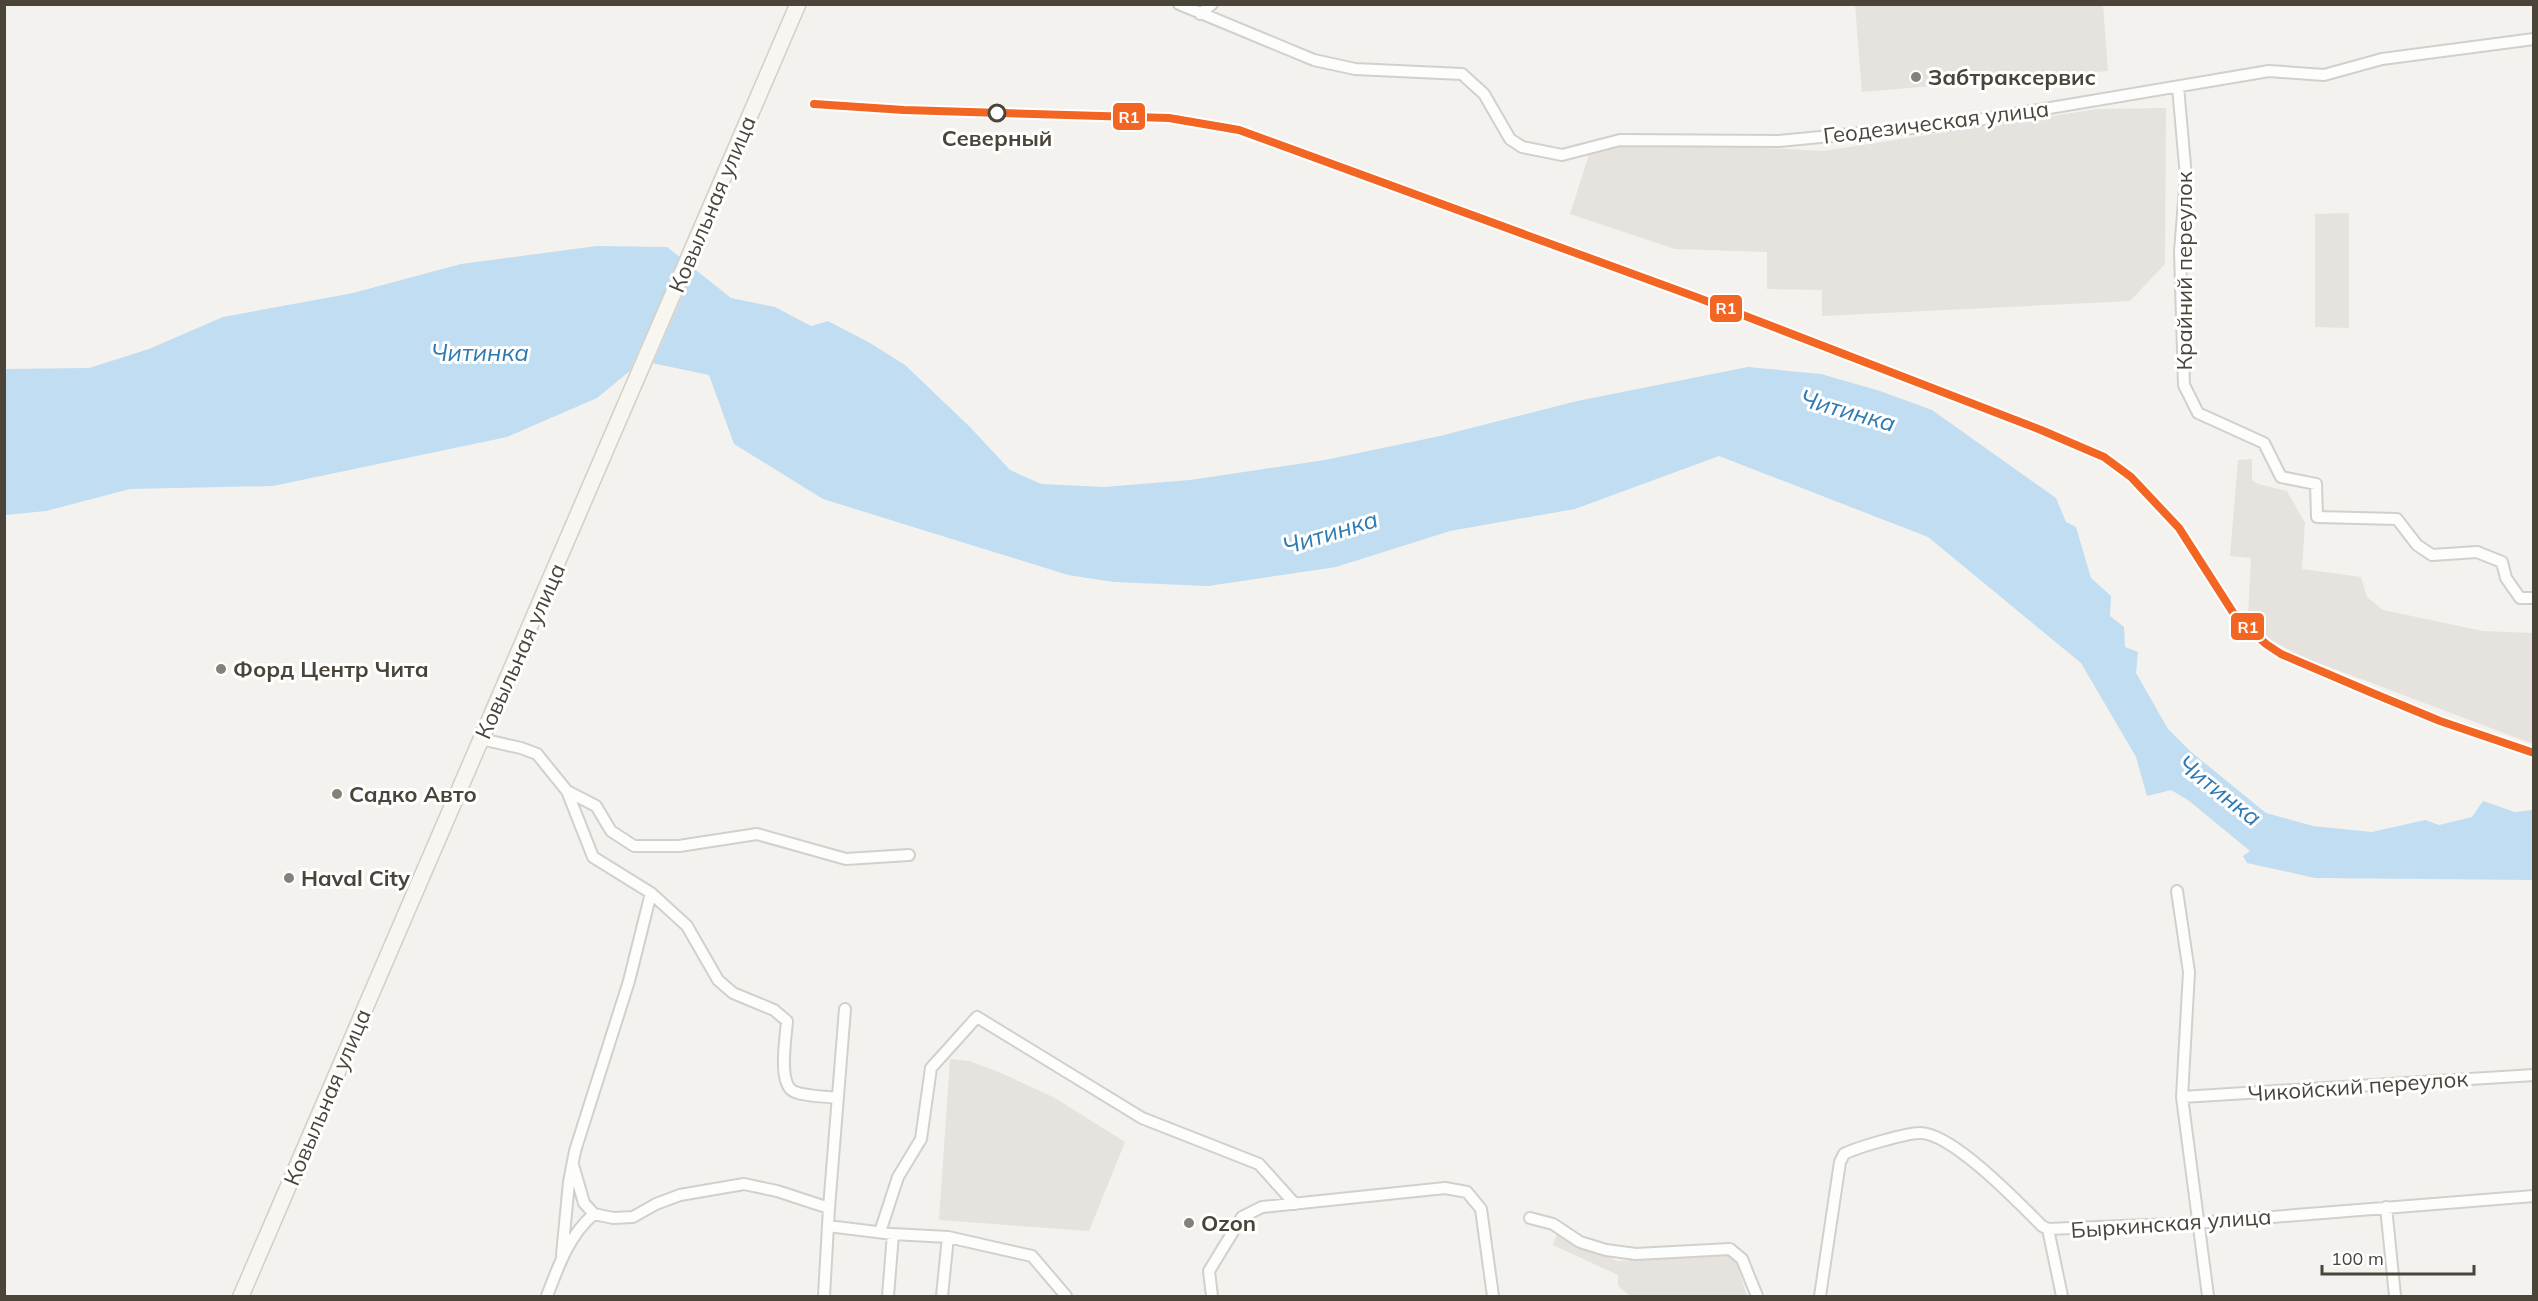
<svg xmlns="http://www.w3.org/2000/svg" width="2538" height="1301" viewBox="0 0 2538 1301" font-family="Mulish,sans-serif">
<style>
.industrial{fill:#e6e2de}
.water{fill:#c0ddf1}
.pier{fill:#f4f2ee}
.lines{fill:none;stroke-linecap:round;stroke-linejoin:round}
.minor-casing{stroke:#d2d0cb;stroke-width:14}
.secondary-casing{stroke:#d3cfc5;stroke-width:18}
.minor{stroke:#fdfdfc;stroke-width:10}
.secondary{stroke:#f7f6f1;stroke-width:15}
.rail-1-casing{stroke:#fff;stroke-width:12}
.rail-1{stroke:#f26522;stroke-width:8}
.poi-dot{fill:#868178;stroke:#fff;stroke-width:2}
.stop-dot{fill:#fff;stroke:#4b4439;stroke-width:3}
.labels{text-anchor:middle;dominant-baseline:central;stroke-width:6;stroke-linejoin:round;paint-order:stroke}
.poi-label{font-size:22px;font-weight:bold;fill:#4b4439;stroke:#fff;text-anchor:start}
.street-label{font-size:22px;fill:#4b4439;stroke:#fff}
.stop-label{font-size:22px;font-weight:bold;fill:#4b4439;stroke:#fff}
.water-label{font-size:24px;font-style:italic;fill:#2e7ab2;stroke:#fff}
.line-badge{stroke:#fff;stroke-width:2}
.badge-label{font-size:16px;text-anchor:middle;font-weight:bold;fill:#fff}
</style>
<rect width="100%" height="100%" fill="#f4f2ee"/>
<path class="industrial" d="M1855,5h248l5,66 -246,21z
M2166,108l-1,156 -35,37 -308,15v-26l-55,-1v-37l-92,-3 -105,-35 22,-69 157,2 74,4 275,-42z
M2349,213v115l-34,-1v-113z
M2252,459v21l6,4 29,7 18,32 -3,46 59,8 6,20 16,13 100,21 50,2v111l-233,-88 -36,-20 -16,-22 3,-56 -21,-2 8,-96z
M950,1059l19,2 30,11 56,26 70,44 -36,89 -150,-11z
M1557,1234l60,27 117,-6 13,41h-117l-12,-10v-11l-65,-30z"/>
<path class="water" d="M597,246l70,1 64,51 44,9 36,19 17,-5 42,22 35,22 65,62 40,43 31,14 63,3 86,-7 135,-20 115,-24 137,-35 171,-34 73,7 59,17 52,19 124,88 10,24 10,5 15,51 20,18 -1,20 14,11 1,20 13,5 -2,21 32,56 22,22 76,62 47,13 59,6 53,-12 14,5 33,-8 11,-16 32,11 18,-2v70l-218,-2 -68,-15 -4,-7 7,-5 -62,-51 -17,-10 -24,6 -11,-39 -55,-94 -153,-126 -209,-81 -144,53 -125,22 -114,36 -128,19 -94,-4 -46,-7 -245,-76 -89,-55 -25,-69 -67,-14 -45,37 -90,39 -234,49 -143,3 -84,22 -41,4 -1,-146 85,-1 60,-19 74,-32 130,-24 108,-29z"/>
<path class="pier" d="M681,255l14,11 -43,100 -9,-2 -16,13z"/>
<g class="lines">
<g class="minor-casing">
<path id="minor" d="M1179,4l135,56 41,9 107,5 22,20 26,45 12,8 40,8 58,-15 159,1 176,-17 314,-53 55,4 58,-16 152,-20
M1200,14l12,-10
M2178,87l8,90 -6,74 4,134 14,28 66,30 17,34 35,7 1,33 80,2 20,26 15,10 45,-3 25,10 4,16 14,20h14
M481,739l40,9 16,6 30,37 26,66 58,36 36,33 31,54 15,13 41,17 13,11c-1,16 -10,65 8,71 13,5 30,4 43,6
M567,791l29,15 15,25 23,15h45l78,-12 89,25 63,-4
M2177,891l12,81 -7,125 26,199
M2182,1097l352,-22
M573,1165l11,38 10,11
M2386,1207l9,89
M1530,1218l23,6 27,18 26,8 30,4 94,-5 12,10 15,37
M828,1226l65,8 55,3 84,19 34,40
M2048,1229l14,67
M880,1232l18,-55 23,-38 10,-71 46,-51 165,101 117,46 36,40
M562,1255l7,-73 6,-31 54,-170 22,-88
M547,1296c11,-29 22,-61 47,-82l19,4 20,-1 23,-13 24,-9 64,-11 33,7 52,17
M824,1296l5,-88 16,-199
M888,1296l5,-62
M942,1296l6,-59
M1212,1296l-3,-25 33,-54 20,-10 183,-19 22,4 14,17 12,87
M1820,1296l20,-134 4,-8c11,-6 65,-22 77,-21 32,1 97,69 121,93l6,3 149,-6 337,-27"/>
</g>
<g class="secondary-casing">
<path id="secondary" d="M241,1296l557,-1292"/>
</g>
<use href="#minor" class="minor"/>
<use href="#secondary" class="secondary"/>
<g class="rail-1-casing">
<path id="rail-1" d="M814,104l90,6 265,8 70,12 457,167 345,133 63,27 27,20 48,51 55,86 32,30 15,10 89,38 70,29 94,32"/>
</g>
<use href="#rail-1" class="rail-1"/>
</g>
<g class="poi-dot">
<circle cx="1916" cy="77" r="6"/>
<circle cx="221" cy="669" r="6"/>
<circle cx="337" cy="794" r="6"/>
<circle cx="289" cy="878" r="6"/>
<circle cx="1189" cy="1223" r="6"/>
</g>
<circle class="stop-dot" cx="997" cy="113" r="8"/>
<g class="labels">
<g class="poi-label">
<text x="1928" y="77">Забтраксервис</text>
<text x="233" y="669">Форд Центр Чита</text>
<text x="349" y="794">Садко Авто</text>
<text x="301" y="878">Haval Сity</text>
<text x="1201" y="1223">Ozon</text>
</g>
<g class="street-label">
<text transform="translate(1936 122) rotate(-7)">Геодезическая улица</text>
<text transform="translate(712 204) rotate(-67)">Ковыльная улица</text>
<text transform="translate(2184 271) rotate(-90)">Крайний переулок</text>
<text transform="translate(520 651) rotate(-66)">Ковыльная улица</text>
<text transform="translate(2358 1086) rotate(-4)">Чикойский переулок</text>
<text transform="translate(327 1097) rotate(-67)">Ковыльная улица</text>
<text transform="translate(2171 1223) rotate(-4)">Быркинская улица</text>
</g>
<g class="stop-label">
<text x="997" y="138">Северный</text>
</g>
<g class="water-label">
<text x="480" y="352">Читинка</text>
<text transform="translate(1848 410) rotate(16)">Читинка</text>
<text transform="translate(1330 532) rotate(-17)">Читинка</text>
<text transform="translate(2220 790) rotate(38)">Читинка</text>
</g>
</g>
<g class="line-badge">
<rect x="1112" y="102" width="34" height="29" rx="6" fill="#f26522"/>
<rect x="1709" y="294" width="34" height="29" rx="6" fill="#f26522"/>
<rect x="2230" y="612" width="35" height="29" rx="6" fill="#f26522"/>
</g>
<g class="badge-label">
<text x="1129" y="123">R1</text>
<text x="1726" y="314">R1</text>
<text x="2248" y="633">R1</text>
</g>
<rect width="2538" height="1301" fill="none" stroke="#4b4439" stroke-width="12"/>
<path d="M2322 1265v9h152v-9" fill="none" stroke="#4b4439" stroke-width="3"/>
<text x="2331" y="1265" font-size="18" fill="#4b4439" stroke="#ffffff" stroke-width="4.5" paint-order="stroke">100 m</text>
</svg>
